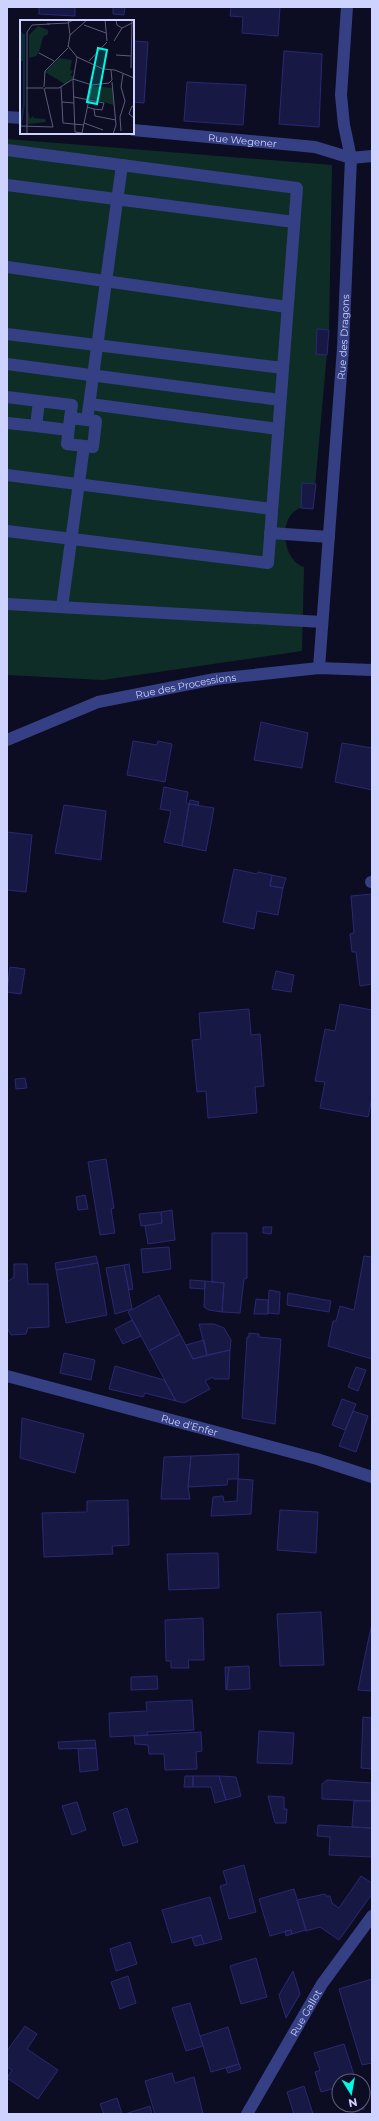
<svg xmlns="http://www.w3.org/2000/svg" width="379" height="2121" viewBox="0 0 379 2121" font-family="Montserrat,sans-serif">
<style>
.green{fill:#0f2d27}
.building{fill:#181845;stroke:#2a2872}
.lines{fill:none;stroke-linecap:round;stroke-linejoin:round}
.minor{stroke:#354084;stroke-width:12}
.labels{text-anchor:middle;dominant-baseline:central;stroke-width:4;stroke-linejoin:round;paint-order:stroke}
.street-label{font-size:10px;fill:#ced2ff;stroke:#0c0d23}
.inset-river{fill:none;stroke:#092a46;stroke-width:2}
.inset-road{fill:none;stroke:#5a5c7b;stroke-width:1}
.view{fill:#00f9e5;fill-opacity:0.15;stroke:#00f9e5;stroke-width:2}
.inset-edge{fill:none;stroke:#ced2ff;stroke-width:2}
</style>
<rect width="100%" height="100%" fill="#0c0d23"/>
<path class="green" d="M7,139l325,26 -3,165 -16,179c-3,0 -9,-1 -12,-1 -22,5 -21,51 3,59l-2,84 -199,29 -96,-5z"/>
<path class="building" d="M39,7h36v9l-36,-2z
M113,7h12l-1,8 -11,-1z
M231,7h49l-2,29 -36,-3 1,-16 -13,-1z
M133,41l15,1 -4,61 -11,-1z
M284,51l38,3 -3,73 -40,-3z
M187,82l59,3 -3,40 -59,-4z
M317,329l12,1 -2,25 -11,-1z
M302,483l14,1 -3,25 -12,-1z
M261,722l47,11 -6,35 -48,-8z
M133,741l24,4 1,-4 14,3 -7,38 -38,-7z
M342,743l30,5v42l-37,-8z
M164,787l24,5 -2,11 3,1 -7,42 -18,-4 7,-31 -11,-2z
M190,800l9,2 -1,3 -9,-1z
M189,804l25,4 -8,43 -24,-5z
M64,805l42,6 -5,49 -46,-7z
M7,832l25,3 -6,57 -19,-2z
M234,869l23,5 1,-2 14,3 -2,11 13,2 -5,27 -21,-4 -3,18 -31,-7z
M272,875l14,3 -3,10 -13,-2z
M372,894v90l-12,2 -4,-34h-4l-2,-18 4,-1 -3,-37z
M10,967l15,2 -4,25 -14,-2z
M276,971l18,4 -3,17 -19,-3z
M340,1004l32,6v88l-4,19 -48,-9 5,-26 -10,-1 10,-52 10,2z
M249,1009l2,26 9,-1 4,52 -9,1 2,26 -49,5 -2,-27 -9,1 -5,-52 9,-1 -2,-26z
M25,1078l2,10 -11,1 -1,-10z
M106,1159l8,49 -3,1 4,24 -15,2 -12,-73z
M85,1195l3,14 -10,1 -2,-13z
M172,1210l3,30 -27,4 -3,-18 17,-3 -1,-11z
M161,1212l1,11 -21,3 -2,-12z
M263,1227h9l-1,7 -8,-1z
M212,1233h35v45l-3,1 -4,34 -18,-1 2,-29 -12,-1z
M169,1247l2,22 -28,4 -2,-24z
M96,1256l2,7 -42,7 -1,-7z
M364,1256l8,1v102l-44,-13 5,-25h3l4,-15 14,4z
M98,1263l9,52 -41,8 -10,-53z
M14,1264h13l1,20h20l1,43 -21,1 -2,6 -15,1 -4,-7v-46l7,-5z
M129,1264l4,25 -4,1 -5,-25z
M124,1265l8,44 -17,5 -9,-46z
M190,1280l15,1v8l-15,-1z
M205,1281l19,2 -2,29 -13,-2 -5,-3z
M269,1290l11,2 -1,22 -11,-1z
M288,1293l43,8 -2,11 -42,-7z
M159,1295l21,39 -31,17 -21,-39z
M256,1299l12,1v14h-14z
M132,1320l9,16 -18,8 -8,-15z
M199,1324h15l10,4 7,12 -1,10 -23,5z
M249,1333l10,1v3l22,2 -6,85 -33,-6 5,-81h2z
M180,1334l13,25 37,-9 -1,29h-15l-1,-2 -8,4 5,8 -26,14 -8,-2 -27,-50z
M204,1340l3,15 -14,4 -7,-14z
M64,1353l31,7 -4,20 -31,-7z
M115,1366l49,14 12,21 -31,-8 -2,4 -34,-8z
M356,1367l10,3 -8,21 -10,-4z
M342,1399l14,5 -11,26 -13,-5z
M353,1411l15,5 -12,36 -17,-6z
M22,1418l62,16 -9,39 -55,-15z
M239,1454l-1,25h-10l-1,6 -39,2 3,-31z
M191,1456l-3,31 2,12h-29l3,-42z
M238,1479l15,1 -2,34 -40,2 2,-19 10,-1 1,6 13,-1z
M128,1500l1,45 -17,1 1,8 -69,3 -2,-44 45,-1v-11z
M280,1510l38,2 -2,41 -39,-3z
M218,1553l1,35 -50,2 -2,-36z
M321,1612l3,53 -44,1 -3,-52z
M203,1618l1,42h-16l1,8h-18v-7h-5l-1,-41z
M372,1623v68l-14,-1 5,-25z
M249,1666l1,23 -23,1 2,-23z
M225,1667h4l-3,23z
M157,1676l1,13 -27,1v-13z
M192,1700l2,30 -47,2 1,3 -38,2 -1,-24 38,-2 -1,-9z
M363,1717l9,1v51l-11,-1z
M259,1731l35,2 -2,31 -35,-1z
M201,1732l1,19 -6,1 1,17 -32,1 -1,-16h-15l-1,-9 -13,-1 -1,-8z
M95,1740l1,8 -37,1 -1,-7z
M96,1748l2,22 -18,2 -2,-23z
M185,1776h8v11h-9z
M193,1776h26l7,24 -11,3 -4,-16h-18z
M219,1776l17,1 5,19 -15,4z
M327,1780l45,3v18l-50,-2v-15z
M268,1796l16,1v12h3l-1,14h-11z
M354,1801h18v27l-20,-1z
M77,1802l9,28 -14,5 -10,-29z
M127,1808l11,34 -15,4 -10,-33z
M318,1825l54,3v29l-43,-2 1,-18 -13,-1z
M244,1865l12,47 -27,7 -9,-33 7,-2 -4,-13z
M361,1876l11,7v11l-33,46 -19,-13 -14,4 -9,-31 28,-6 1,2h4l2,7 7,5z
M294,1889l12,41 -14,4 -1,-4 -21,6 -11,-37z
M210,1897l12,42 -18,5 -3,-9 -29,8 -10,-33z
M291,1930l1,4 -6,2 -1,-5z
M201,1935l3,9 -9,2 -3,-8z
M130,1942l7,22 -21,7 -6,-22z
M256,1958l11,39 -26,7 -11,-38z
M293,1971l7,23 -14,24 -7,-23z
M128,1976l8,27 -16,6 -9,-27z
M372,1979v84l-10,2 -23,-76z
M190,2003l13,43 -17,5 -14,-43z
M25,2026l12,8 -10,15 31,21 -20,29 -31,-21 5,-8 -5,-3v-16z
M228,2027l11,37 -28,8 -11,-36z
M344,2044l12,37h-17v6l-18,5 -6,-20 5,-2 -6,-17z
M239,2064l2,5 -13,4 -2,-5z
M172,2073l3,10 19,-6 9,37h-48l-10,-33z
M304,2086l9,28h-19l-7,-22z
M117,2098l5,16h-18l-4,-10z
M352,2105h11l1,4 -10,2z
M150,2106l2,8h-27z"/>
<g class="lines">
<g class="minor">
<path d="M7,117l14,1"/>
<path id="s1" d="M133,130l182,17 36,11 21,-2"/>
<path d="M7,150l290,38 -29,375 -261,-32"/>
<path d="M7,185l287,37"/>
<path d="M7,267l280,40"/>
<path d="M7,334l276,34"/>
<path d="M7,364l273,36"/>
<path d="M7,397l32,4"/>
<path d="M90,404l188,25"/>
<path d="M70,418l26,3 -3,26 -26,-3z"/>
<path d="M87,420l35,-255"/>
<path d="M7,423l29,3"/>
<path d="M68,430l-32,-4 3,-25 33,4 -2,13"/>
<path d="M7,475l265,34"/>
<path d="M270,533l59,4"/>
<path d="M7,604l315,18"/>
<path d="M62,607l22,-161"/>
<path id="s2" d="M319,668l24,-320 8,-190 -7,-33 -3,-30 6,-88"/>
<path id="s3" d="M7,740l91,-38 117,-23 104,-11 53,2"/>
<path d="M371,882h1"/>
<path id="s4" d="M7,1376l310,83 55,18"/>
<path id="s5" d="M247,2114l75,-130 50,-68"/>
</g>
</g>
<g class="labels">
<g class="street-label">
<text stroke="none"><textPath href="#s1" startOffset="110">Rue Wegener</textPath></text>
<text stroke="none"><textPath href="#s2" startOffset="332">Rue des Dragons</textPath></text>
<text stroke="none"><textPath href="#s3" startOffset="188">Rue des Processions</textPath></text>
<text stroke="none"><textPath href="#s4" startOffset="189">Rue d'Enfer</textPath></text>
<text stroke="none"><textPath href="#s5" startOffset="117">Rue Gallot</textPath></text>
</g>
</g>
<g transform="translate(20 20)">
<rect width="114" height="114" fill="#0c0d23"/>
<path d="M18,6l10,4v4l-5,3 -4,15 -3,4 -7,2v-23zM0,9l5,9v23h-5zM39,38l13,2 -2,10 3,1 -3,4 4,2 -9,7 -20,-12zM72,66l21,2 1,17 -25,-7zM8,91l2,8 4,-4 -1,3 12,1 1,3 -18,2z" fill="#0f2d27"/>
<path class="inset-river" d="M0,110l4,-26v-70"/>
<path class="inset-road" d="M85,0l2,21M96,0l1,5 5,3 12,-6M27,4l21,-1 5,-3M64,5l22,8M50,15l17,-15M94,21l8,-13M48,26l9,11 26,12 12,1 19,8M48,27l2,-12 -2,-15M19,33l15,8M96,35l15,1M57,37l-4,24 2,51 7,1 10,-48M69,41l18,-19M111,48l1,-48M92,62l4,43 -3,9M24,67l1,-16 23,-23M41,67l2,36 21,2M6,68h17M25,68h14l14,-9 19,6 17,-2 3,-3 -1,-10M54,77l30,6 -2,7 -8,-1M42,82l12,1M67,87l7,2 1,7 21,4M114,87l-2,-1 -3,8 5,4M64,103l19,7M0,106l33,1 -9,-39M101,111l-1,-14 5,-16 -4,-14 2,-13M7,114v-102l5,-7 18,-1"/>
<path class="view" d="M78,28l9,2 -10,54 -10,-2z"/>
<rect width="114" height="114" class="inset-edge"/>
</g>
<rect width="379" height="2121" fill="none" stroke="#ced2ff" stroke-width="16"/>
<g transform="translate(351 2093) rotate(169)"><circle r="19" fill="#0c0d23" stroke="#5a5c7b"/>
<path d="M0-3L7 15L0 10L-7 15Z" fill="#00f9e5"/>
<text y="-6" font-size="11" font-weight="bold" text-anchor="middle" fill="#ced2ff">N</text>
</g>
</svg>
